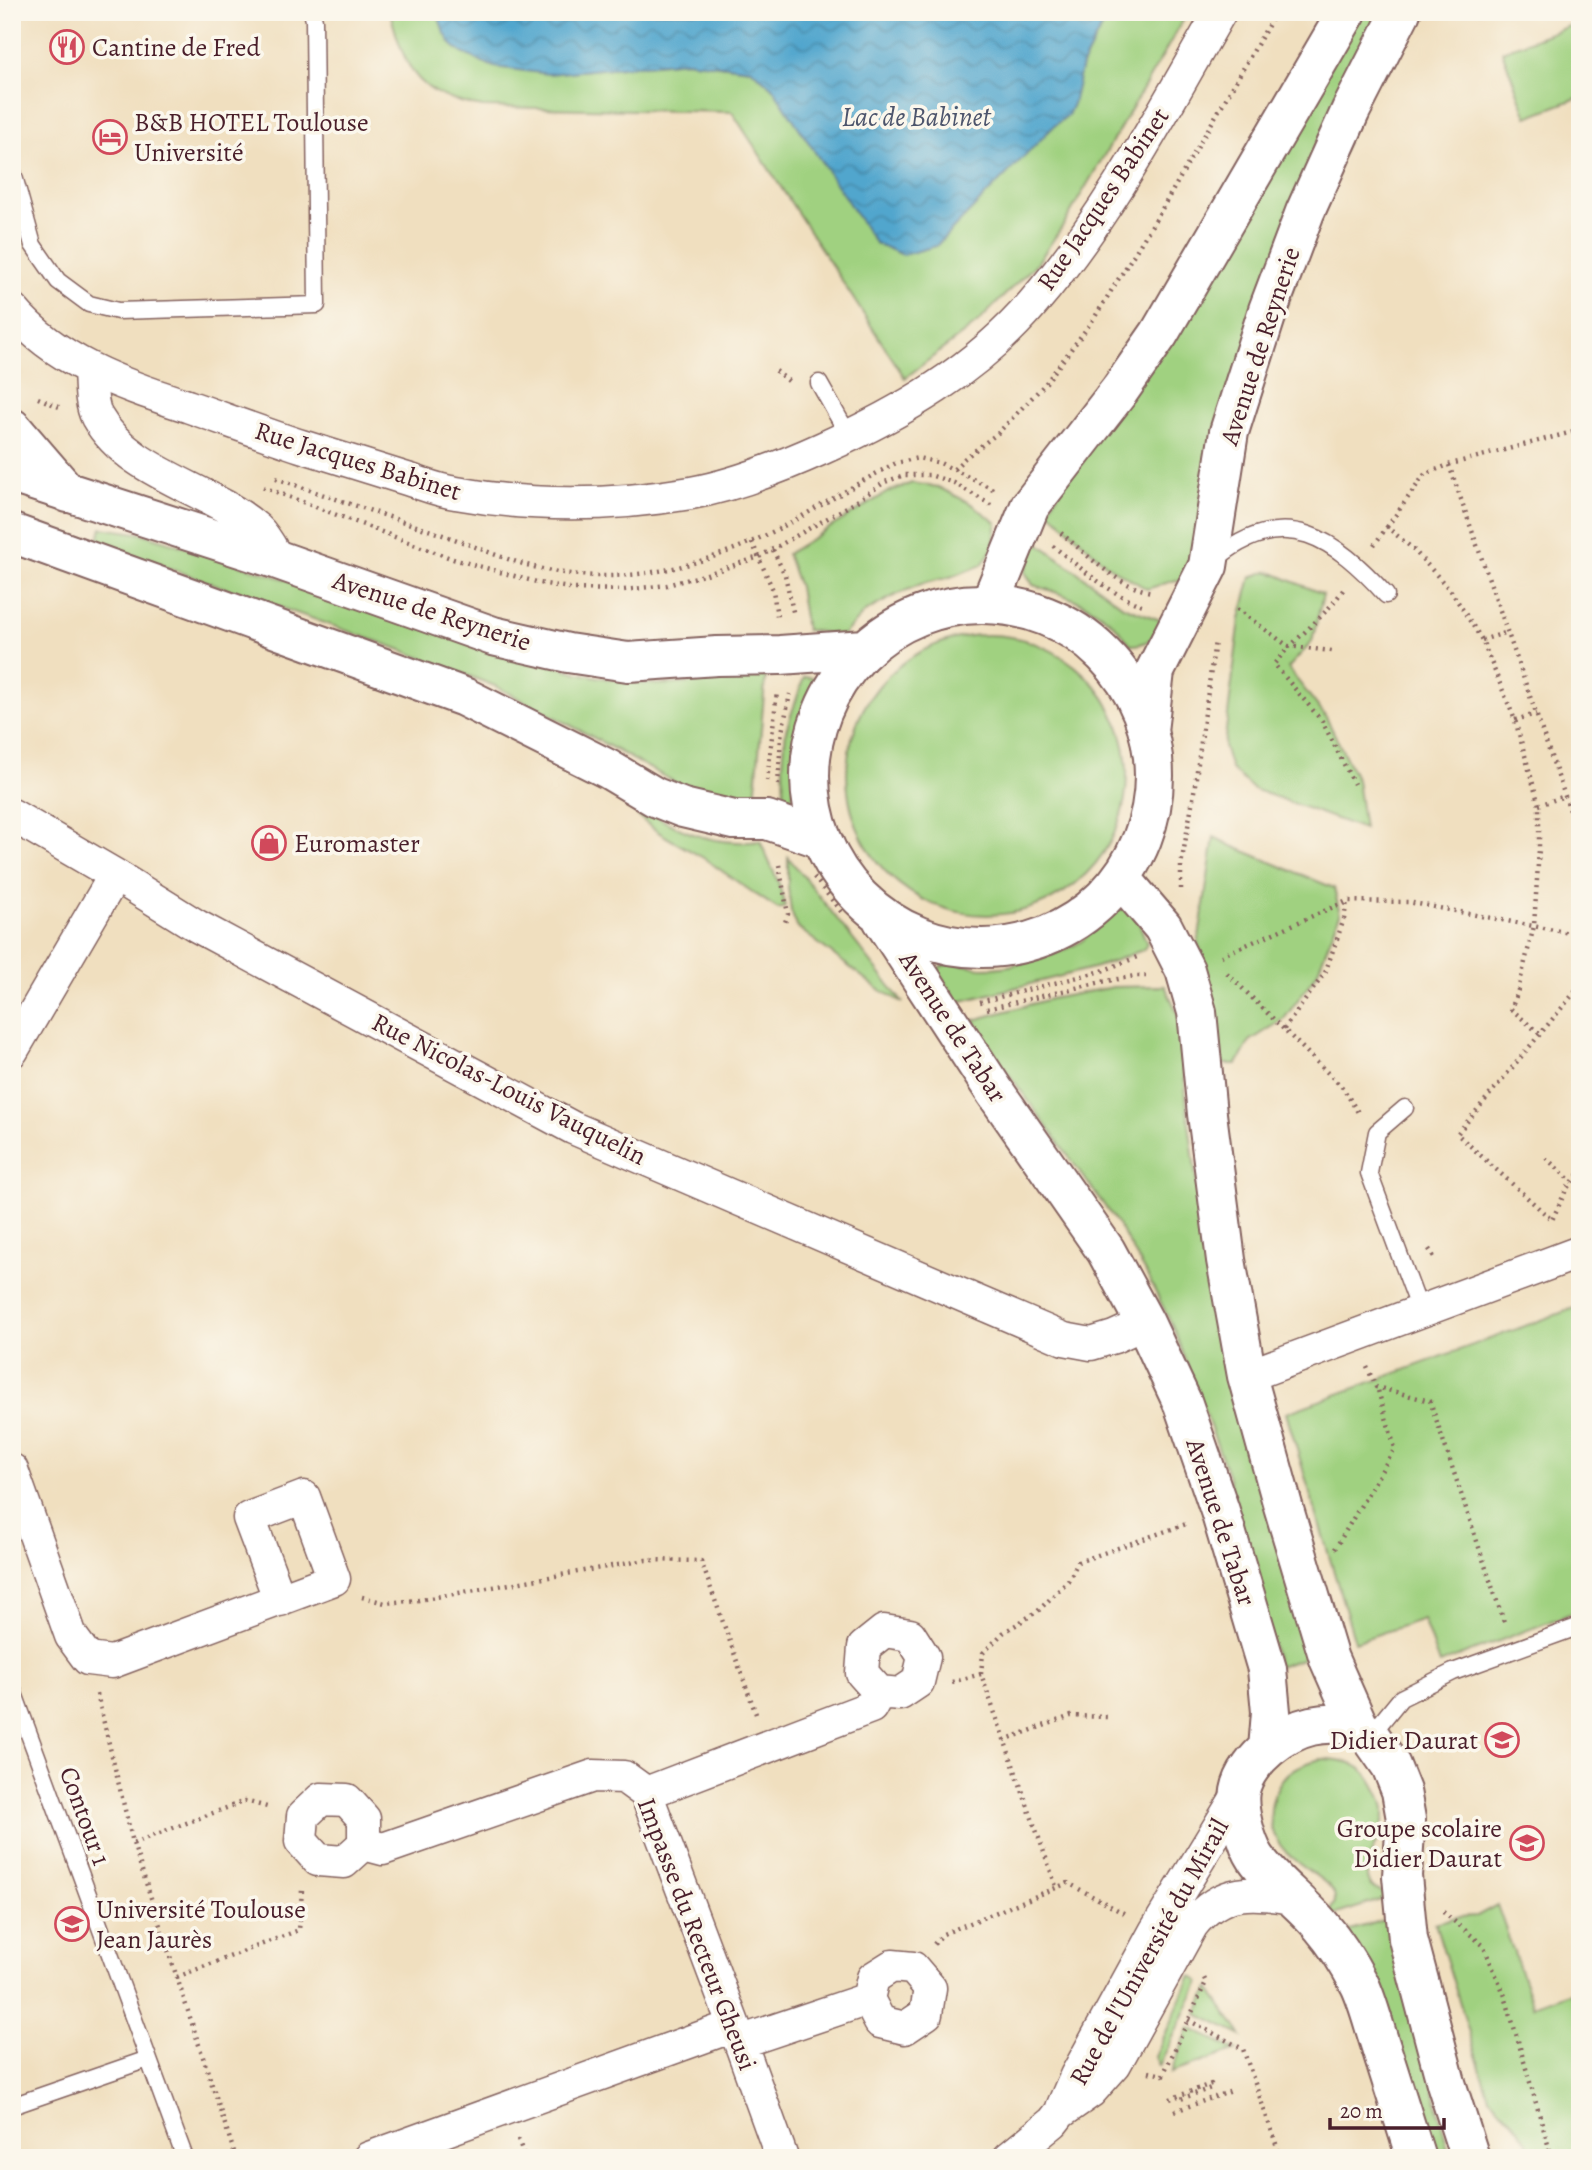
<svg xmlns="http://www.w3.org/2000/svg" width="1592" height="2170" viewBox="0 0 1592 2170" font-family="Alegreya,serif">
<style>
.green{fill:#a0d180;stroke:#757856;stroke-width:2}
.water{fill:url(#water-waves);stroke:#4e627c;stroke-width:2}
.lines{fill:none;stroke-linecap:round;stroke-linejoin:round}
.service-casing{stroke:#84625f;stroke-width:19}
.minor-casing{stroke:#84625f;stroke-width:35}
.tertiary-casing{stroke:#84625f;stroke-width:42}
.secondary-casing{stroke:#84625f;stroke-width:42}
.motorway-casing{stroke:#84625f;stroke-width:42}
.path{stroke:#84625f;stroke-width:4.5;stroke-dasharray:2 5;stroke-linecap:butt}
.service{stroke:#fff;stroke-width:16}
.minor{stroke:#fff;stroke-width:32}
.tertiary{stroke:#fff;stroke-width:38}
.secondary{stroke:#fff;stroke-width:38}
.motorway{stroke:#fff;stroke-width:38}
.labels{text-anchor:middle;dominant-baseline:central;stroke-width:7;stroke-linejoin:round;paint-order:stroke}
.poi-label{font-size:26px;fill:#4a1f2b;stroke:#fbf7ec;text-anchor:start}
.street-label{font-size:26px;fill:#4a1f2b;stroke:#fbf7ec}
.water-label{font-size:28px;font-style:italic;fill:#4d556c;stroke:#fbf7ec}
</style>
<defs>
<pattern id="water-waves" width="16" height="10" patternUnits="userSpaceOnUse" patternTransform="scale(1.75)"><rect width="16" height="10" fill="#51a6cd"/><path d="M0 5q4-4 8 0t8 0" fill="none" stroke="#4587a7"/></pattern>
</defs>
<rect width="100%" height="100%" fill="#fbf7ec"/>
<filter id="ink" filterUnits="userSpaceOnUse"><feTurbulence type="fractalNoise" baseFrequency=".0143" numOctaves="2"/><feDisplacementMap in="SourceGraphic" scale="14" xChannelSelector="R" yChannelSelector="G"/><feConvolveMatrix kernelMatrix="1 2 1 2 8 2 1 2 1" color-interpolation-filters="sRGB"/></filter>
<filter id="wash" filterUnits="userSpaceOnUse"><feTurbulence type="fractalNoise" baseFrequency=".00686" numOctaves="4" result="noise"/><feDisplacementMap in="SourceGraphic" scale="28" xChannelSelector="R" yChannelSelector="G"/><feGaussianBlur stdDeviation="1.57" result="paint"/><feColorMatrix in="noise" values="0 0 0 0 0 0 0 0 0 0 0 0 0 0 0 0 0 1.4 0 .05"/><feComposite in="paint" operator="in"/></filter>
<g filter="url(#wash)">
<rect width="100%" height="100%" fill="#f0dfbf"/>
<path class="green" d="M390,12h47l7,20 104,42 138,-13 65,8 21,18 282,39 14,-11 14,-50 27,-53h79l-124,212 -26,38 -61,61 -72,55 -173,-266 -249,-5c-65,-11 -77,-34 -93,-95z
M1362,12h32l-209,570 -9,-2 -29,9 -39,-23 -60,-56z
M1580,22v75l-53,20 -25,-66z
M912,483l26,4 32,16 27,20 -4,25 -11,17 -32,12 -29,7 -25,11 -30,16 -23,24 -37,-5 -7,-43 -12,-33 101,-62z
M102,528l42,6 434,139c23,5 46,9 70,11 39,2 79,-5 118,-13l-11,128h-24l-42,-9 -102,-56 -92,-48 -99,-38 -299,-105z
M1037,542l86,64 40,15c-10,15 -12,24 -32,24 -6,-7 -11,-15 -18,-21 -21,-20 -53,-31 -80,-39l-8,-13z
M1268,571l55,23 -11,48 -24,26 38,49 31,63 7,49 -111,-40 -22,-20 -7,-23 16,-127 11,-42z
M847 775a140 140 0 1 1 280 0a140 140 0 1 1-280 0Z
M804,677l9,1 5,4c-12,24 -21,49 -23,76 -1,15 1,29 -4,45l-7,-2 -1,-37 3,-34z
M628,800c43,26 79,48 132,41l19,43 6,23 -7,2c-25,-16 -49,-33 -73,-50 -23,-14 -69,-34 -77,-59z
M1214,837l18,9 102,42 6,26 -23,59 -33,46 -34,22 -13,23h-17l-15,-67v-30l-7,-23z
M788,857l16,20 99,126 -26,-15 -80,-61 -6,-16 -3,-24z
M1125,907l12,11 10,26 -4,6 -46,17 -139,35 -21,-33c17,-12 30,-1 47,-1 10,0 23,-1 33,-4 22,-5 47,-11 66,-24 12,-10 28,-29 42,-33z
M1165,986l14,30 8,92 14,108 21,131 11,51 80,257 -35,12 -50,-193 -56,-149 -27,-54 -28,-48 -119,-164 -24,-39 76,-21 63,-12z
M1580,1306v304l-141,54 -16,-45 -68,23 -69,-229z
M1321,1759c23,0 43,4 54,27 4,7 9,17 9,25 2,20 -25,55 -15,73 4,6 13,8 19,9l2,4 -53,17h-4l-2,-5 4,-7c0,-4 0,-8 -2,-11 -4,-7 -14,-13 -21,-18 -30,-20 -51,-41 -37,-80 9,-24 24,-28 46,-34z
M1497,1905l36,101 47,-17v169h-47c-6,-24 -26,-44 -44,-61l-54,-174 22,-6 20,-1z
M1392,1918l58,240h-19l-88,-226z
M1191,1976l9,6 -41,84 -4,-9z
M1209,1988l33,48 -45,-22z
M1189,2028l47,22 -65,23z"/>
<path class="water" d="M437,12h672l-27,53 -9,39 -5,11 -14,11 -118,120 -33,9 -28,-12 -103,-156 -21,-18 -65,-8 -138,13 -54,-7 -32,-14 -10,-8 -8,-13z"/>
</g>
<g filter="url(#ink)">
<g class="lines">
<g class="service-casing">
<path id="service" d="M12,169l21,76 25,36 31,23 29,7 199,-6 -3,-285 -2,-8
M819,383l30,53
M1216,559c69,-57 119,-20 170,36
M1405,1108l-28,24 -8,41 51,137
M12,1688l173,470
M1370,1736l31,-38 52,-26 127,-46
M12,2106l136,-47"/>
</g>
<g class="minor-casing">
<path id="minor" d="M12,309c46,55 113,76 178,98 37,13 74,27 111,39 35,11 70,22 106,33 16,5 32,12 49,14 76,14 158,13 235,0 45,-8 90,-26 132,-45 78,-35 154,-79 210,-145 75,-87 130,-192 187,-291
M90,369c1,15 0,34 7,48 33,58 113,70 160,112 9,8 15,21 21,31
M12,815l103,60 82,51 376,202 491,211 27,5 23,-7 31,-14
M12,1051l103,-176
M1247,1376l333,-124
M12,1470l59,166 17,23 24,3 222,-83 -30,-82 -55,21 31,82
M884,1631l26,4 14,22 -6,25 -18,12 -21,-2 -17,-19 2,-26z
M646,1793l225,-86 8,-15
M321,1799l26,1 17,19v25l-20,18 -26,-2 -17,-19 2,-25z
M364,1844l19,5 210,-73 31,1 22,16 94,249 42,116
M892,1966l21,2 17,20 -4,26 -21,14 -25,-6 -12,-23 5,-21z
M740,2042l128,-43
M1062,2108l14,-32 80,-146 84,-138
M369,2158l364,-132
M1009,2158l44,-36 7,-9 30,-21 25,-28 77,-139c30,-38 61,-34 104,-26"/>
</g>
<g class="tertiary-casing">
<path id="tertiary" d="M990,604l40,-98 90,-116 39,-56 188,-322
M1148,731l7,-60 53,-105 21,-134 39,-122 37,-98 46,-102 50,-98"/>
</g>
<g class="secondary-casing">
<path id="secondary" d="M12,474l266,86 215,76 75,17 60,9 89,-6 63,-1 85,-6
M12,533l452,164 144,72 47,28 28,11 51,12h33l55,19
M810 776a172 172 0 1 1 344 0a172 172 0 1 1-344 0Z
M1121,878l42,49 22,43 12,42 10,102 19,146 21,116 36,130 46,153 30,68 11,9 21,30 10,25 5,28 -4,57 6,63 38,144 24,75
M882,919l113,173 111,159 39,72 38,81 37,107 47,158 4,43 -3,37
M1359,1727c-35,-8 -62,-2 -90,21 -12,10 -26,26 -29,43 -3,17 6,52 16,67 18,26 46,44 66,69 14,16 28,39 38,58 8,17 13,38 19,56 12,39 25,78 37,117"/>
</g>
<g class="motorway-casing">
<path id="motorway" d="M12,428l56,65"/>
</g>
<path class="path" d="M776,371l16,13
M38,398l21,9
M1449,465l131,374
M954,469l11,-11 33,-25 47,-49 48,-64 66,-106 117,-202
M276,478c55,20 111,38 167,57 32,11 62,25 95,33 73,18 145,4 213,-26 50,-22 96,-54 145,-79l22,-5 22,5 55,27
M263,487l190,72 87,24 35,6 49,1 43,-5 37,-10 55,-18 95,-54 31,-21 19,-7h26l24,8 37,22
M1387,527l38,-53 26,-10 129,-34
M1061,533c27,22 55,53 91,59
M752,542l21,48 4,27
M1374,545l13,-18 26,22 38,42 31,49 33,80 24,85v44l-5,77 -17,68 -6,15 29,25
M1053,546c25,20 62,52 92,60
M773,550l12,25 9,41
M1343,590c-19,28 -47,47 -69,74l48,57 32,63
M1237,609l51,37 44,5
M1482,640l26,-8
M1515,720l21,-6
M767,781l10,-89
M778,785l3,-48 9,-43
M1539,805l26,-9
M779,865l9,49 -4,11
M814,877l29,37
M1181,889v-24l12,-66 22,-158
M1221,956l126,-55 61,1 172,33
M1227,973l116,115 16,26
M1580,986l-123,148 95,86 15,-32 13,-15
M980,1002l122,-31 35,-14
M987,1009l114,-27 34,-6h11
M1284,1029l41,-56 19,-54 3,-18
M1546,1158l26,24
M1429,1249l7,11
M1367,1367l9,20 54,14 75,224
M1335,1549l60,-101 -18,-61
M362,1597l23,6 34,-3 227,-40 55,1 55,153
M981,1674l2,-21 20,-20 35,-22 30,-30 10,-19 108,-38
M952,1682l29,-8 76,215
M97,1694l36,149 103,315
M1004,1740l67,-24 37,1
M133,1843l112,-42 26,7
M1443,1912l40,33 22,51 47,162
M934,1944l9,-10 125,-51 59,32
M177,1977l122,-47 3,-40
M1188,2020l55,29 38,109
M1149,2072l14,3 43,-93 -2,-4
M1170,2099l41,-15v4l-33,12
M1175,2111l57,-20
M518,2139l7,19"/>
<use href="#service" class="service"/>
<use href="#minor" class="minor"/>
<use href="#tertiary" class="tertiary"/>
<use href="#secondary" class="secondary"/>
<use href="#motorway" class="motorway"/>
</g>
</g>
<defs>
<g id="restaurant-ring" transform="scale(1.75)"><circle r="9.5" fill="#fbf7ec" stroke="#d1495b" stroke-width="1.5"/><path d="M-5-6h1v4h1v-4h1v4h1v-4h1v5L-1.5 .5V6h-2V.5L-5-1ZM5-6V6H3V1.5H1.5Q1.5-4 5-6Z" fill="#d1495b"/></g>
<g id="hotel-ring" transform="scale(1.75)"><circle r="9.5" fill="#fbf7ec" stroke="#d1495b" stroke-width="1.5"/><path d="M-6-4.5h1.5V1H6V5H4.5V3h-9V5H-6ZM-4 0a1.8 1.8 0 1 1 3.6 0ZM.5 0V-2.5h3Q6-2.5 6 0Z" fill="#d1495b"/></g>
<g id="shop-ring" transform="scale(1.75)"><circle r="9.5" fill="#fbf7ec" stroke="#d1495b" stroke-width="1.5"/><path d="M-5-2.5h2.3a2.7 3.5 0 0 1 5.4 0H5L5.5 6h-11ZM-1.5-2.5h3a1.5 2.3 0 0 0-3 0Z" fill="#d1495b"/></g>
<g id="school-ring" transform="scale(1.75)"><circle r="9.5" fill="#fbf7ec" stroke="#d1495b" stroke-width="1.5"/><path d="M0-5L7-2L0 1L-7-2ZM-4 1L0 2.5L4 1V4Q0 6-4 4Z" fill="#d1495b"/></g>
<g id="university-ring" transform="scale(1.75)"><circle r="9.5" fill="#fbf7ec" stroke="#d1495b" stroke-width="1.5"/><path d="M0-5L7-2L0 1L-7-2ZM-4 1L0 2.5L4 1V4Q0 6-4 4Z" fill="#d1495b"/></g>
</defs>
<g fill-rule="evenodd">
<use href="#restaurant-ring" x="67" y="47"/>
<use href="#hotel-ring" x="110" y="137"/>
<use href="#shop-ring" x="269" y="843"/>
<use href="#school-ring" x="1502" y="1740"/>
<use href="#school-ring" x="1527" y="1843"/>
<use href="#university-ring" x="72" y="1924"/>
</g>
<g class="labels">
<g class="poi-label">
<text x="92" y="47">Cantine de Fred</text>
<text x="134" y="122">B&amp;B HOTEL Toulouse<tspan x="134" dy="30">Université</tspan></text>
<text x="294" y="843">Euromaster</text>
<text x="1478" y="1740" text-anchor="end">Didier Daurat</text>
<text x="1502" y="1828" text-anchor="end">Groupe scolaire<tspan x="1502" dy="30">Didier Daurat</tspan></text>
<text x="96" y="1909">Université Toulouse<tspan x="96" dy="30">Jean Jaurès</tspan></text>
</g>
<g class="street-label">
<text transform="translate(1103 199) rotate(-56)">Rue Jacques Babinet</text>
<text transform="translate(1260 346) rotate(-72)">Avenue de Reynerie</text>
<text transform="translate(358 461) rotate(17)">Rue Jacques Babinet</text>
<text transform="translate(432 611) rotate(18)">Avenue de Reynerie</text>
<text transform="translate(953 1027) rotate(57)">Avenue de Tabar</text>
<text transform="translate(509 1089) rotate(27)">Rue Nicolas-Louis Vauquelin</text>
<text transform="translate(1221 1522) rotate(72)">Avenue de Tabar</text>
<text transform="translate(85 1816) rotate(70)">Contour 1</text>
<text transform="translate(697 1934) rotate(69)">Impasse du Recteur Gheusi</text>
<text transform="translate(1149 1952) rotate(-61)">Rue de l'Université du Mirail</text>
</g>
<g class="water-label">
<text x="916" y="117">Lac de Babinet</text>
</g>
</g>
<rect width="1592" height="2170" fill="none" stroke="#fbf7ec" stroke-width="42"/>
<path d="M1330 2118v10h114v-10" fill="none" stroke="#4a1f2b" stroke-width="3.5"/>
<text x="1340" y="2118" font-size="21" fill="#4a1f2b" stroke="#fbf7ec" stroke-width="5" paint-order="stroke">20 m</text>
</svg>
